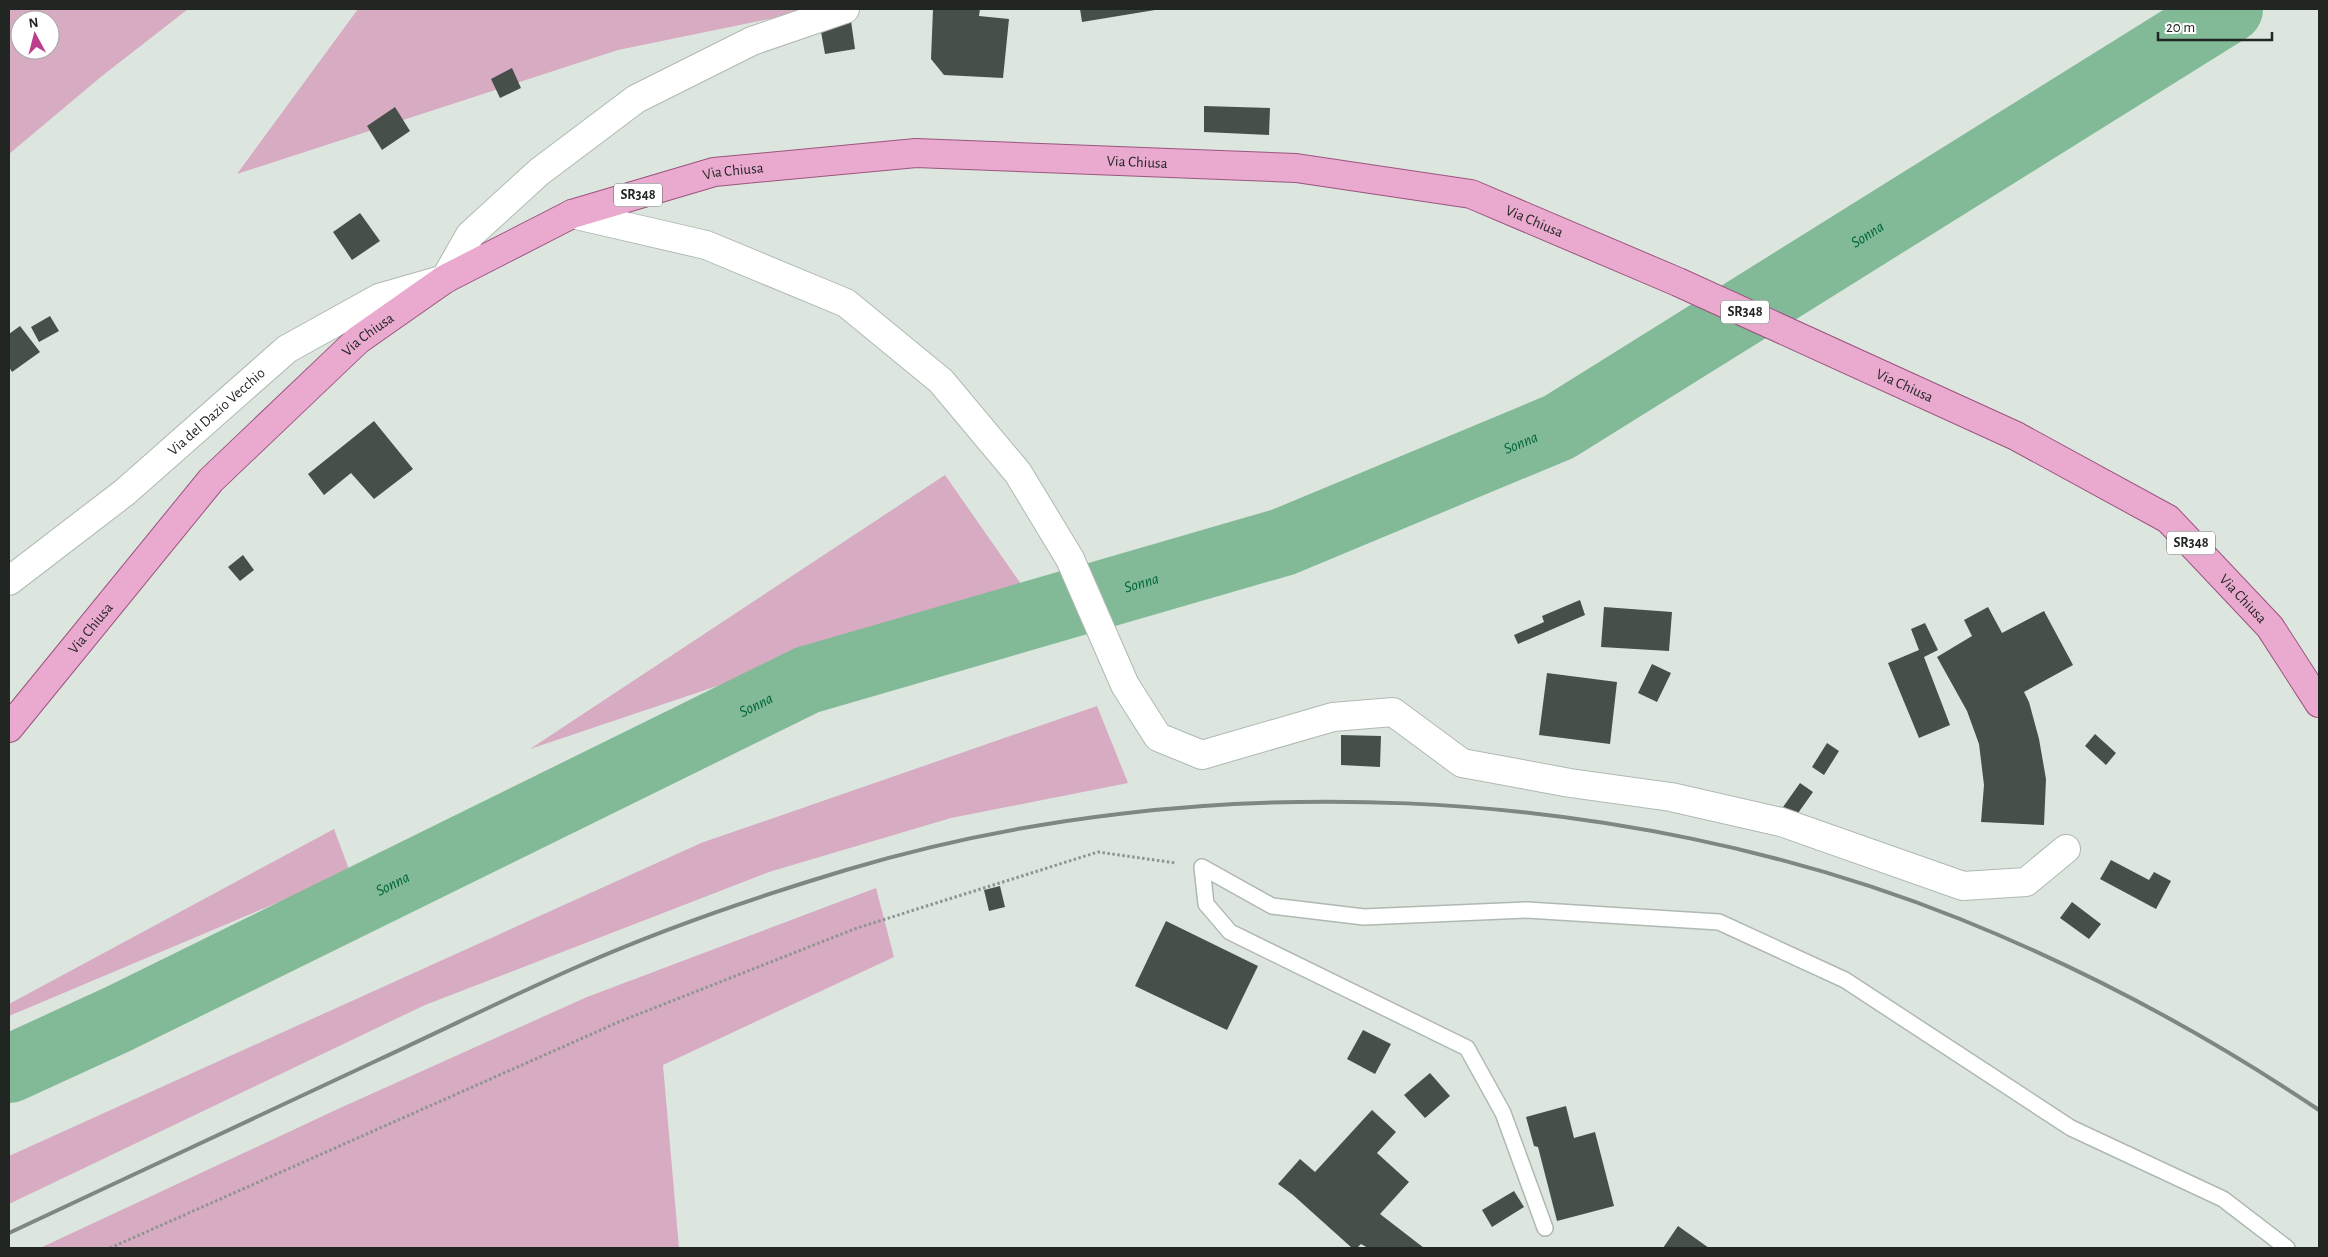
<svg xmlns="http://www.w3.org/2000/svg" width="2328" height="1257" viewBox="0 0 2328 1257" font-family="'Alegreya Sans',sans-serif">
<style>
.green{fill:#d7abc2;fill-rule:evenodd}
.lines{fill:none;stroke-linecap:round;stroke-linejoin:round}
.river{stroke:#82ba97;stroke-width:68}
.building{fill:#474f4a}
.lane-casing{stroke:#afb9b2;stroke-width:18}
.street-casing{stroke:#afb9b2;stroke-width:30}
.primary-casing{stroke:#9b557e;stroke-width:30}
.path{stroke:#8d9590;stroke-width:3;stroke-dasharray:2.5 2.5;stroke-linecap:butt}
.lane{stroke:#fff;stroke-width:15}
.street{stroke:#fff;stroke-width:28}
.primary{stroke:#eaa9cf;stroke-width:28}
.rail{stroke:#808782;stroke-width:4}
.labels{text-anchor:middle;dominant-baseline:central;stroke-width:5;stroke-linejoin:round;paint-order:stroke}
.shield{fill:#fff;stroke:#646765;stroke-width:1}
.shield-label{font-size:14px;font-weight:bold;fill:#222623}
.street-label{font-size:15px;fill:#222623;stroke:#fff}
.water-label{font-size:16px;font-style:italic;fill:#00643a;stroke:#fff}
</style>
<rect width="100%" height="100%" fill="#dce6df"/>
<path class="green" d="M9,9h179l-86,67 -93,78zM20,20h30v30h-30z
M358,9h460l-200,41 -381,124z
M945,475l76,109 -491,165z
M1097,706l31,77 -177,35 -182,54 -344,133 -416,199v-48l692,-313z
M334,829l16,43 -341,144v-12z
M876,888l18,69 -231,108 16,183h-639l300,-140 247,-111z"/>
<g class="lines">
<path class="river" id="s1" d="M9,1069l109,-50 689,-339 476,-138 276,-115 670,-418"/>
</g>
<path class="building" d="M933,9h47l-1,7 30,3 -6,59 -59,-3 -13,-16z
M1080,9h75v1l-73,12z
M851,21l4,28 -30,5 -5,-28z
M512,68l9,20 -21,10 -9,-19z
M1204,106l66,2 -1,27 -65,-3z
M395,107l15,24 -28,19 -15,-24z
M360,213l20,28 -28,19 -19,-28z
M50,316l9,15 -20,11 -8,-15z
M20,326l20,26 -28,20 -3,-5v-33z
M374,421l39,48 -39,30 -23,-26 -27,22 -16,-21z
M243,555l11,15 -14,11 -12,-14z
M1580,600l5,15 -67,29 -4,-9 30,-13 -2,-6z
M1604,607l68,5 -3,39 -68,-4z
M1988,607l14,26 42,-22 29,54 -49,27 5,10 10,37 7,40 -2,46 -63,-3 3,-37 -5,-41 -12,-33 -30,-54 35,-21 -8,-16z
M1925,623l13,27 -14,7 26,68 -31,13 -31,-75 31,-13 -8,-21z
M1652,664l19,9 -14,29 -19,-9z
M1547,673l70,9 -7,62 -71,-9z
M2095,734l21,19 -10,12 -21,-19z
M1341,735l40,1 -1,31 -39,-2z
M1827,743l12,8 -15,24 -12,-8z
M1800,783l13,9 -17,24 -13,-9z
M2111,860l38,20 5,-8 17,9 -15,28 -56,-30z
M1000,886l5,21 -16,4 -5,-21z
M2072,902l29,22 -12,15 -29,-21z
M1166,921l92,45 -31,64 -92,-44z
M1363,1030l28,14 -16,30 -28,-15z
M1430,1073l20,23 -25,22 -21,-23z
M1566,1106l8,32 21,-6 19,74 -57,15 -19,-74 -4,-1 -8,-29z
M1372,1110l24,22 -19,21 32,29 -29,32 44,34h-56l-7,-4 -4,4h-5l-59,-53 -15,-11 22,-25 15,13z
M1514,1191l10,16 -32,20 -10,-17z
M1678,1226l31,22h-46z"/>
<g class="lines">
<g class="lane-casing">
<path id="lane" d="M1202,867l70,39 92,11 163,-7 192,12 126,58 226,148 152,71 64,49
M1202,867l4,37 24,28 237,116 36,65 42,115"/>
</g>
<g class="street-casing">
<g id="street">
<path d="M572,214l134,31 140,58 95,78 77,92 52,86 55,126 33,52 44,18 131,-38 60,-5 69,51 108,20 101,14 110,25 182,64 63,-4 40,-33"/>
<path id="s2" d="M9,581l116,-89 162,-143 92,-51 66,-19 25,-44 69,-63 97,-73 116,-58 93,-32"/>
</g>
</g>
<g class="primary-casing">
<g id="primary">
<path id="s3" d="M9,728l202,-248 147,-140 87,-61 127,-65 142,-42 202,-19 380,15 175,26 207,88 338,154 152,83 102,108 49,76"/>
</g>
</g>
<path class="path" d="M110,1248l511,-227 236,-93 241,-76 78,11"/>
<use href="#lane" class="lane"/>
<use href="#street" class="street"/>
<use href="#primary" class="primary"/>
<path class="rail" d="M9,1233c123,-58 246,-115 369,-173 67,-31 133,-64 201,-94 86,-38 177,-69 267,-96 353,-106 772,-88 1114,49 127,51 246,115 359,191"/>
</g>
<g class="labels">
<g class="shield">
<rect x="614" y="183.5" width="48" height="23" rx="4"/>
<rect x="1721" y="300.5" width="48" height="23" rx="4"/>
<rect x="2167" y="531.5" width="48" height="23" rx="4"/>
</g>
<g class="shield-label">
<text x="638" y="195">SR348</text>
<text x="1745" y="312">SR348</text>
<text x="2191" y="543">SR348</text>
</g>
<g class="street-label">
<text stroke="none"><textPath href="#s3" startOffset="1344">Via Chiusa</textPath></text>
<text stroke="none"><textPath href="#s3" startOffset="939">Via Chiusa</textPath></text>
<text stroke="none"><textPath href="#s3" startOffset="1749">Via Chiusa</textPath></text>
<text stroke="none"><textPath href="#s3" startOffset="534">Via Chiusa</textPath></text>
<text stroke="none"><textPath href="#s3" startOffset="2154">Via Chiusa</textPath></text>
<text stroke="none"><textPath href="#s2" startOffset="268">Via del Dazio Vecchio</textPath></text>
<text stroke="none"><textPath href="#s3" startOffset="2559">Via Chiusa</textPath></text>
<text stroke="none"><textPath href="#s3" startOffset="129">Via Chiusa</textPath></text>
</g>
<g class="water-label">
<text stroke="none"><textPath href="#s1" startOffset="2046">Sonna</textPath></text>
<text stroke="none"><textPath href="#s1" startOffset="1641">Sonna</textPath></text>
<text stroke="none"><textPath href="#s1" startOffset="1236">Sonna</textPath></text>
<text stroke="none"><textPath href="#s1" startOffset="831">Sonna</textPath></text>
<text stroke="none"><textPath href="#s1" startOffset="426">Sonna</textPath></text>
</g>
</g>
<rect width="2328" height="1257" fill="none" stroke="#222623" stroke-width="20"/>
<g transform="translate(35 35) rotate(353)"><circle r="24" fill="#ffffff" stroke="#a7a8a7"/>
<path d="M0-4L9 19L0 12L-9 19Z" fill="#bc3f8e"/>
<text y="-8" font-size="14" font-weight="bold" text-anchor="middle" fill="#222623">N</text>
</g>
<path d="M2158 32v8h114v-8" fill="none" stroke="#222623" stroke-width="2.5"/>
<text x="2166" y="32" font-size="15" fill="#222623" stroke="#ffffff" stroke-width="4" paint-order="stroke">20 m</text>
</svg>
